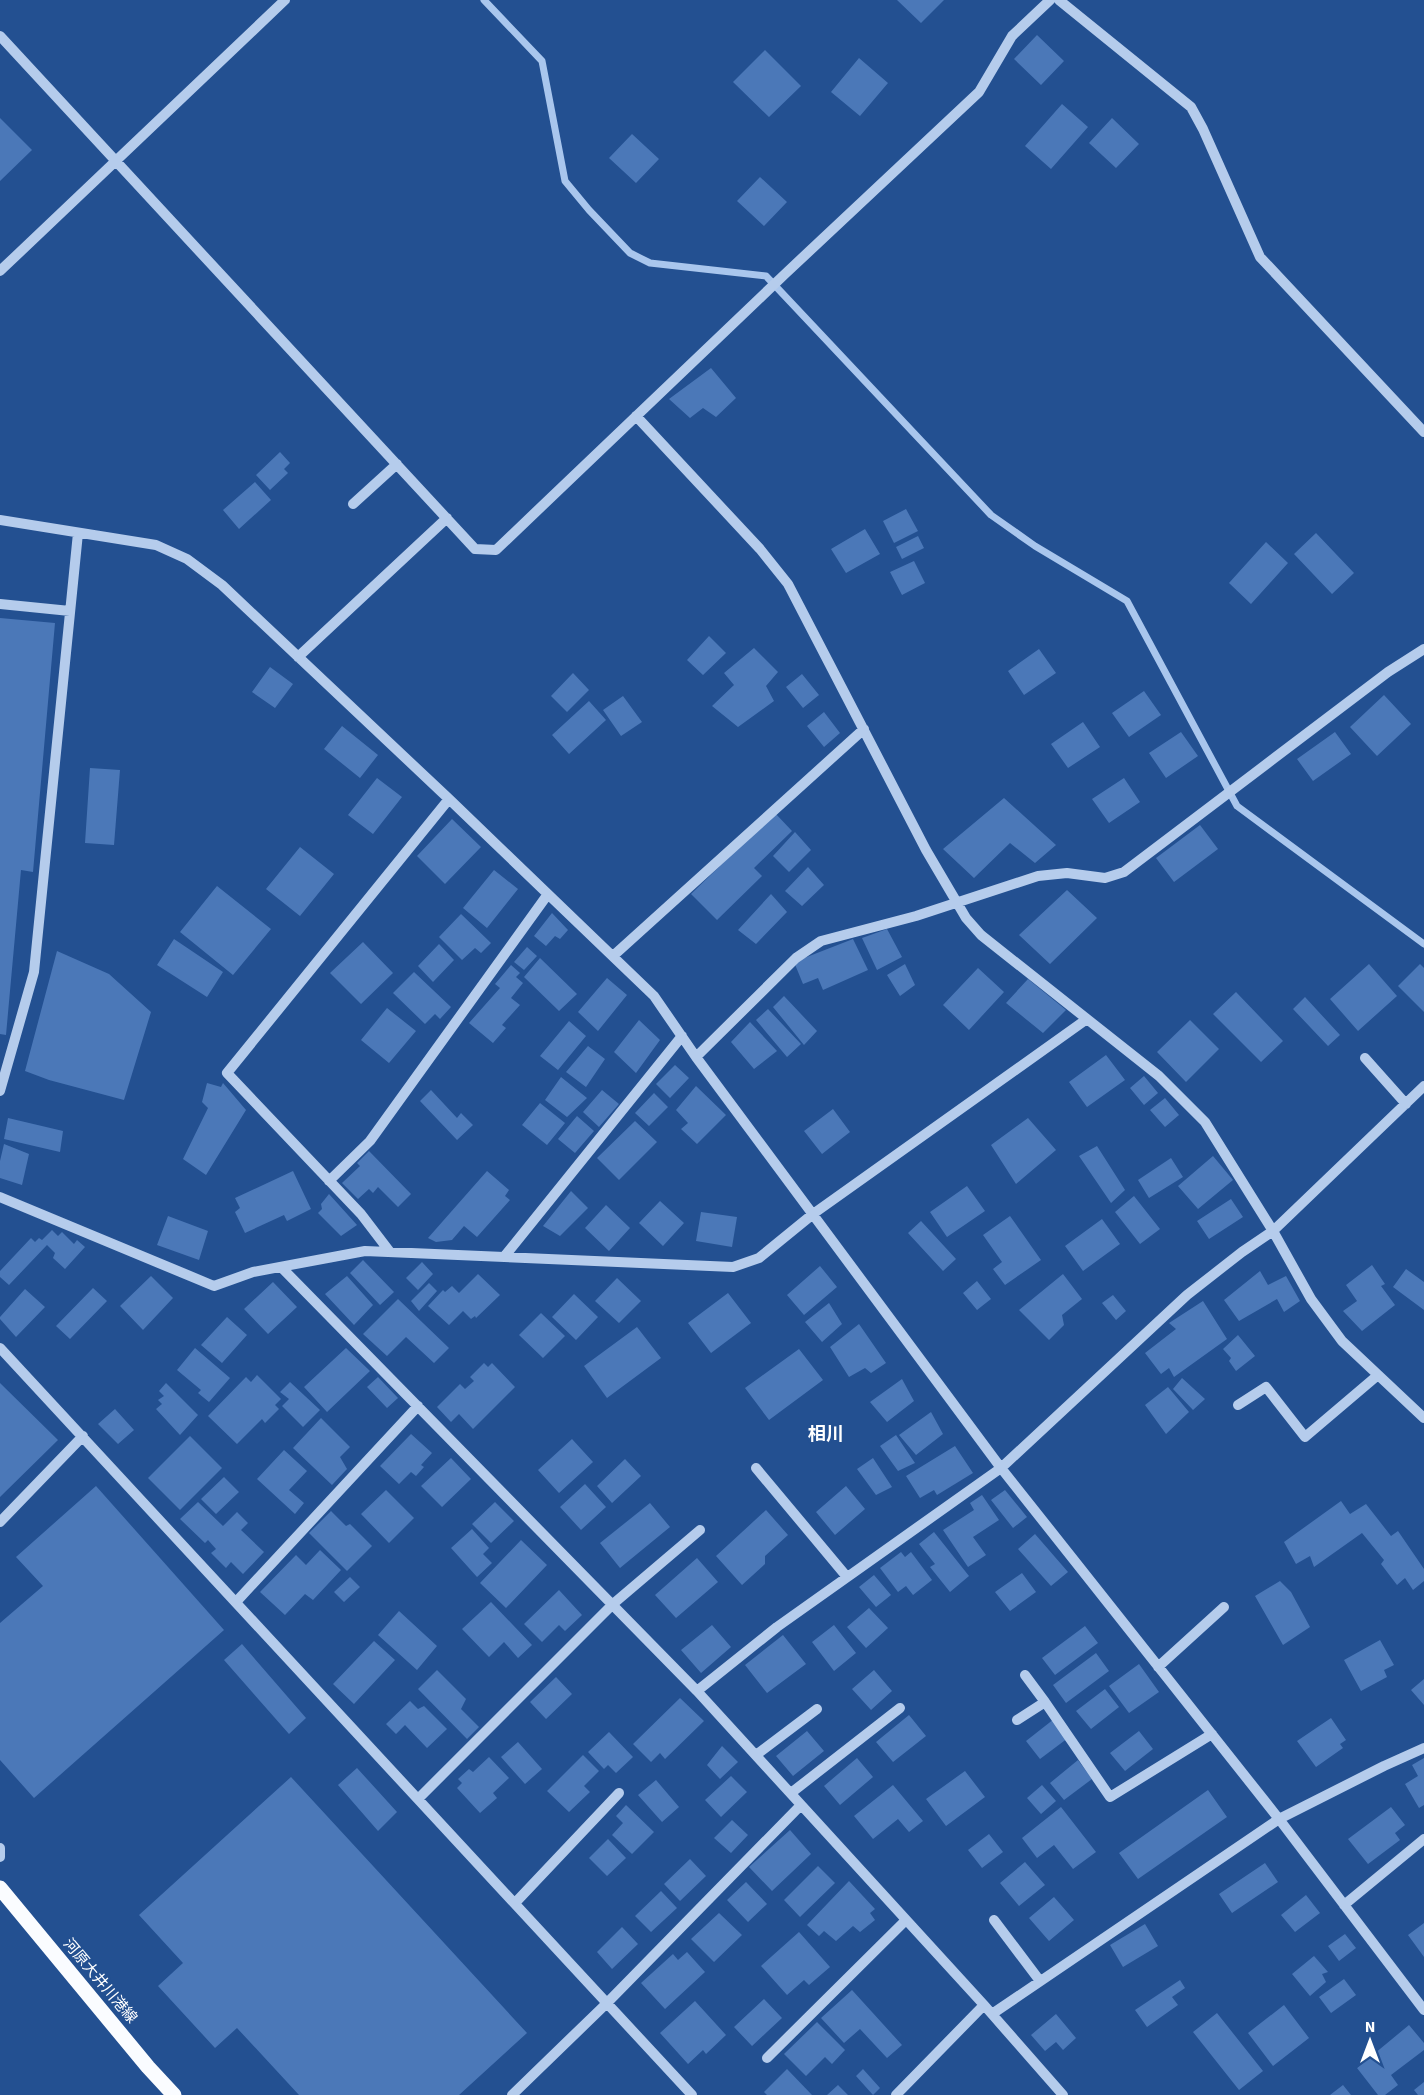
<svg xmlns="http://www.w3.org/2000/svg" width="1424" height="2095" viewBox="0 0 1424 2095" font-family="'Source Sans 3','Noto Sans JP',sans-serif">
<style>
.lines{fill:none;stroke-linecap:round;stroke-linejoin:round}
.stream{stroke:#a9c6ed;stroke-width:7}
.building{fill:#4b78b8}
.minor{stroke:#b5ccec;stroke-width:10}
.major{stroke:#fafcff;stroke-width:15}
.labels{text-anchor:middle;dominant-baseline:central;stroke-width:4.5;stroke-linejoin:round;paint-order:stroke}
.street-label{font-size:15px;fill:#fff;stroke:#235091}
.quarter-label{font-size:18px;font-weight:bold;fill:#fff;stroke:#235091}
</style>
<rect width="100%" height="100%" fill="#235091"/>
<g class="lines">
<path class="stream" d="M484,0l58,61 23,120 24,29 41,43 20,10 116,13 225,239 44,31 92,55 110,205 187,138"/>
</g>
<path class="building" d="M897,0h47l-23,23z
M1037,35l27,26 -23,24 -27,-26z
M765,50l36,36 -32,31 -36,-35z
M859,58l29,25 -28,33 -29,-24z
M1062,104l26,23 -37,42 -26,-23z
M0,118l32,32 -32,31z
M1112,118l27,26 -23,24 -27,-25z
M632,134l27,25 -23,24 -27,-25z
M760,177l27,25 -23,24 -27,-25z
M711,368l25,30 -20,19 -13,-9 -13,10 -21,-19z
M280,452l10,11 -6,6 4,4 -18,17 -14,-15z
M255,482l16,18 -32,29 -16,-19z
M906,509l12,22 -24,12 -11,-22z
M865,529l15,25 -34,19 -15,-24z
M1316,533l38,40 -22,21 -38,-40z
M918,536l6,12 -22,11 -6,-12z
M1266,542l22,21 -37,41 -22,-21z
M914,561l11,22 -23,12 -12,-23z
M0,618l55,5 -22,249 -12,-2 -15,165 -6,-1z
M709,636l17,17 -23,22 -16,-15z
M754,648l24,24 -12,14 8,15 -36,26 -26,-21 22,-21 -10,-12z
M1039,649l17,24 -32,22 -16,-24z
M270,667l23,17 -18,24 -23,-16z
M573,673l16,17 -22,22 -16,-16z
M802,674l17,21 -16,13 -17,-21z
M1144,691l17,24 -32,22 -17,-24z
M1384,695l27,29 -34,32 -27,-29z
M623,696l19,26 -21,14 -18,-26z
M589,701l17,19 -37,34 -17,-19z
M824,712l16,21 -16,14 -17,-21z
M1083,722l17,25 -32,21 -17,-24z
M342,726l36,29 -18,23 -36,-29z
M1181,732l17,24 -32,22 -17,-25z
M1335,732l16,22 -38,27 -16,-22z
M90,768l30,2 -6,75 -29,-2z
M377,778l25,19 -29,37 -25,-19z
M1124,778l16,24 -31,21 -17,-24z
M1004,798l52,47 -21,18 -25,-20 -36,35 -31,-29z
M775,813l17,18 -38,37 8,8 -45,44 -26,-26z
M452,819l29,28 -36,37 -28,-28z
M1200,825l18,24 -44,33 -18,-24z
M795,832l16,18 -22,22 -16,-16z
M300,847l34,27 -34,42 -34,-27z
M808,867l16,18 -22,21 -17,-15z
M494,870l24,19 -31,39 -24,-20z
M217,886l54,43 -38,46 -53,-43z
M1067,890l30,28 -47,46 -31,-29z
M771,894l16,18 -31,32 -18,-14z
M552,913l16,17 -8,9 -5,-3 -9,10 -12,-10z
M461,914l30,29 -10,10 -6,-5 -13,12 -23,-23z
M887,929l15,28 -25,13 -15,-32z
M174,939l49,33 -16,25 -50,-32z
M853,939l15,31 -45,20 -5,-12 -15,6 -9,-22z
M363,942l30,31 -32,31 -31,-31z
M439,944l15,16 -21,22 -15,-16z
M527,947l10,9 -13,14 -10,-8z
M57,951l52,23 42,38 -27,88 -75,-20 -24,-9z
M540,958l37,36 -18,17 -35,-34z
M905,964l10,21 -15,11 -13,-21z
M1369,964l28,32 -39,35 -28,-32z
M1420,964l4,4v44l-26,-26z
M511,965l9,8 -4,4 7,6 -12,15 9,7 -18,20 4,3 -13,15 -24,-20 31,-35 -5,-4z
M978,968l26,24 -35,38 -26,-25z
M414,972l37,35 -11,12 -5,-5 -10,10 -32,-31z
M607,978l20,17 -29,36 -20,-19z
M1028,979l38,31 -23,23 -37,-30z
M1236,992l47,49 -22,21 -48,-48z
M784,996l33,35 -13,14 -31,-38z
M1305,997l35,38 -12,11 -35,-37z
M387,1008l29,23 -27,32 -28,-23z
M768,1009l33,35 -14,13 -31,-37z
M639,1020l21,20 -24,33 -22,-21z
M1190,1020l29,29 -33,33 -29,-30z
M569,1021l17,15 -28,34 -18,-14z
M750,1022l27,29 -23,18 -23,-27z
M588,1046l17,13 -19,28 -20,-15z
M1106,1055l19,25 -38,27 -18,-25z
M675,1065l14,13 -19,20 -14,-14z
M1144,1076l14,17 -14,12 -14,-17z
M561,1077l26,21 -20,19 -22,-17z
M207,1083l14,4 2,-4 23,27 -40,65 -23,-16 25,-51 -6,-6z
M696,1086l30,29 -29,29 -16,-15 7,-6 -12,-13z
M431,1090l26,28 4,-5 12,12 -16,15 -37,-39z
M602,1090l17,14 -20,23 -16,-15z
M654,1093l14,14 -19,19 -14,-13z
M1165,1098l14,17 -14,12 -15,-17z
M540,1103l25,20 -18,22 -25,-20z
M833,1109l17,23 -28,22 -18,-23z
M577,1116l17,15 -19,22 -17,-14z
M8,1118l55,13 -3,21 -56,-13z
M1028,1118l28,32 -40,34 -25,-39z
M635,1121l22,21 -38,38 -22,-22z
M4,1144l25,10 -7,31 -22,-7v-17z
M1097,1146l28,44 -14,13 -32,-47z
M369,1151l42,43 -13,13 -20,-20 -5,6 -4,-4 -11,10 -16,-16 18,-17 -3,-3z
M1213,1156l20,24 -35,29 -20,-23z
M1171,1158l12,19 -34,21 -11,-18z
M293,1171l18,38 -24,12 -3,-6 -39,18 -10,-21 5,-4 -5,-10z
M487,1171l22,19 -4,6 5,4 -33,37 -13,-11 -12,14 -16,2 -8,-4z
M967,1186l18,25 -38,26 -17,-25z
M571,1191l17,17 -28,28 -17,-10z
M329,1194l28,31 -16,11 -23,-23 4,-4 -1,-5z
M1134,1196l26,33 -20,15 -25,-32z
M1231,1199l12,18 -34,22 -12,-18z
M660,1201l24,22 -21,23 -24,-23z
M606,1205l24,23 -21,23 -24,-23z
M701,1212l36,5 -5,30 -36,-6z
M168,1216l40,15 -9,29 -42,-15z
M1010,1216l31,44 -36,25 -12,-16 9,-7 -19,-27z
M1102,1219l18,25 -37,27 -18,-25z
M921,1221l35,38 -13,12 -35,-38z
M52,1230l6,6 4,-4 12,12 3,-4 8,7 -20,22 -12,-11 2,-5 -8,-8 -38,40 -9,-8v-6l31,-33 4,4 4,-4 3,2z
M363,1260l31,32 -14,13 -30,-32z
M422,1262l11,12 -15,16 -12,-12z
M1372,1265l13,19 -4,2 14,19 -33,26 -19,-20 14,-10 -11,-16z
M820,1266l17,21 -33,28 -17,-20z
M1406,1269l18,13v28l-31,-23z
M1260,1271l8,14 18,-9 14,25 -16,11 -7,-13 -38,22 -15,-21z
M478,1274l22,21 -24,23 -1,-2 -4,3 -8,-8 -14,14 -21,-19 15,-16 2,2 7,-6 7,7z
M1063,1274l19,25 -20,16 2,10 -15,15 -30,-30z
M151,1276l22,22 -30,32 -23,-24z
M347,1276l26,29 -19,20 -29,-31z
M617,1278l24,23 -22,22 -24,-22z
M977,1281l14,18 -14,11 -14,-17z
M273,1282l24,25 -29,27 -24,-25z
M429,1283l8,8 -18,20 -8,-10z
M93,1288l14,13 -37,38 -14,-13z
M25,1289l20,18 -29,30 -16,-18v-2z
M728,1293l23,30 -40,30 -23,-30z
M574,1294l24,23 -22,23 -24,-23z
M1113,1295l13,16 -10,9 -14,-17z
M398,1299l51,49 -15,15 -28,-26 -19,19 -24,-22z
M1203,1301l24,38 -53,38 -5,-9 -8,6 -16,-21 31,-24 -7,-6z
M829,1303l13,21 -20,18 -17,-20z
M541,1313l24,23 -22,22 -24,-23z
M227,1317l20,18 -25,28 -21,-18z
M859,1324l27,39 -15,10 -6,-5 -16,9 -19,-30z
M637,1327l24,31 -54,40 -23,-32z
M1238,1335l17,21 -19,15 -7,-10 2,-3 -8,-9z
M195,1348l35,30 -21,24 -11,-9 3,-3 -24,-20z
M346,1348l24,23 -43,41 -23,-25z
M799,1349l24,31 -54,40 -24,-32z
M484,1363l4,4 4,-4 23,24 -42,42 -14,-15 -8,8 -14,-15 23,-23 5,5 9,-8 -4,-4z
M257,1375l24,24 -6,6 4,4 -14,14 -3,-4 -25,25 -29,-28 38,-39 5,5z
M378,1377l20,21 -11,10 -20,-21z
M1182,1378l23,21 -12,11 -20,-21z
M902,1379l12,22 -27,21 -17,-20z
M290,1382l30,28 -17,17 -21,-21 7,-7 -9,-7z
M0,1383l58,57 -58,57z
M166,1383l32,32 -18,20 -24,-26 6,-5 -4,-4 6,-4 -5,-5z
M1168,1387l21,25 -23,22 -21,-29z
M115,1409l19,21 -16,14 -20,-20z
M931,1412l12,22 -27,21 -17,-20z
M321,1418l29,29 -10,10 7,12 -15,16 -39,-37z
M411,1434l21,19 -11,12 3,2 -8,9 -5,-4 -12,12 -19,-18z
M896,1435l19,28 -17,8 -18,-25z
M190,1436l32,32 -42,42 -32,-32z
M572,1439l21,23 -34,31 -21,-23z
M955,1446l18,27 -36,22 -3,-5 -14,8 -14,-22z
M284,1450l23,21 -18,19 15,13 -9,11 -38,-35z
M451,1458l20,21 -29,28 -21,-21z
M873,1458l19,29 -16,8 -19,-26z
M625,1459l16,17 -29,27 -15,-17z
M224,1477l15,15 -23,22 -15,-15z
M585,1484l21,23 -25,23 -21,-23z
M96,1486l128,144 -190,168 -34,-38v-137l43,-37 -27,-29z
M846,1486l19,23 -30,26 -19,-23z
M386,1490l28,28 -25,25 -28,-29z
M1005,1490l22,27 -14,11 -22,-28z
M982,1495l17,25 -26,17 13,18 -18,12 -25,-37 31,-20 -4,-7z
M1341,1501l9,13 16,-10 25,32 7,-5 26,38v12l-11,9 -8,-12 -8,7 -16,-21 3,-4 -22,-27 -48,34 -4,-11 -14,8 -12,-22z
M198,1502l25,24 14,-14 11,11 -7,7 23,22 -21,22 -12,-12 -5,6 -15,-15 5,-4 -8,-9 -3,3 -25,-24z
M495,1502l19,19 -23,22 -19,-19z
M650,1503l20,24 -50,41 -20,-25z
M766,1510l22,25 -23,21v8l-23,21 -26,-29z
M331,1511l15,15 4,-2 22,22 -25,25 -38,-38z
M472,1529l17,19 -6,6 9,9 -15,14 -26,-29z
M934,1532l35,44 -19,16 -20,-25 5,-3 -16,-20z
M1035,1534l33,38 -17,14 -33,-37z
M521,1540l26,25 -41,43 -26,-25z
M320,1550l21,20 -28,30 -8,-6 -20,21 -25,-23 36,-37 10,10z
M901,1552l4,5 6,-5 21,28 -19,15 -7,-9 -8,6 -18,-24z
M697,1558l21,24 -42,36 -21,-23z
M1022,1573l14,19 -26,19 -15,-19z
M874,1575l17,20 -15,12 -17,-20z
M350,1577l10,10 -16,15 -10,-10z
M1280,1581l11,11 19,35 -27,18 -28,-49z
M559,1590l23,25 -17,16 -6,-6 -17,17 -18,-18z
M491,1602l41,43 -14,13 -14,-16 -15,15 -27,-28z
M869,1608l19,20 -22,20 -19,-21z
M399,1611l38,35 -20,24 -39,-35z
M712,1625l19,22 -30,26 -20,-23z
M834,1625l22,28 -22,18 -22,-29z
M1085,1626l13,17 -43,32 -13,-17z
M783,1635l23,29 -39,29 -22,-28z
M1380,1640l14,25 -10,5 3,7 -26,14 -17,-31z
M374,1641l21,19 -41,44 -21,-20z
M242,1644l64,74 -17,16 -65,-74z
M1096,1653l13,18 -43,32 -13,-18z
M1139,1664l20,28 -30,21 -20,-27z
M437,1670l29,29 -5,10 18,18 -12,12 -49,-50z
M874,1670l18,21 -21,19 -19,-21z
M556,1677l16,17 -26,25 -16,-17z
M1424,1679v26l-13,-15z
M1105,1689l14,18 -28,22 -15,-18z
M680,1698l24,23 -39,38 -5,-6 -9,9 -18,-18z
M410,1701l8,8 6,-3 23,23 -20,19 -22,-23 -9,9 -10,-10z
M909,1715l17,21 -33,26 -17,-20z
M1331,1718l15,22 -6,4 3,4 -27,19 -19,-26z
M1054,1719l14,19 -28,21 -14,-18z
M807,1731l17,20 -31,25 -17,-20z
M1139,1731l14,18 -28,22 -15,-18z
M609,1732l24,25 -17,16 -8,-8 -4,4 -16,-17z
M518,1742l24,27 -17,15 -24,-27z
M722,1746l16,16 -18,17 -13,-14z
M583,1755l16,16 -15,15 6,6 -21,20 -22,-21z
M489,1757l20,21 -16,15 4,5 -17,15 -23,-25 5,-5 -4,-4 11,-10 4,3z
M857,1758l16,19 -33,28 -16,-19z
M1424,1758v47l-5,3 -14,-24 13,-8 -6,-11z
M1078,1760l14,19 -28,21 -14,-17z
M357,1768l40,44 -19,19 -40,-46z
M965,1771l20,26 -39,29 -20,-27z
M731,1776l16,16 -26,25 -16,-17z
M291,1777l236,256 -68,62h-160l-62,-67 -22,20 -57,-62 25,-23 -44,-48z
M656,1780l23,27 -17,15 -24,-27z
M893,1785l30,36 -14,11 -11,-13 -25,20 -19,-23z
M1042,1785l14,16 -15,13 -14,-16z
M1208,1790l19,27 -89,62 -19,-26z
M626,1805l28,27 -22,22 -20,-19 11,-12 -7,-7z
M1061,1807l35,45 -23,17 -19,-24 -17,13 -15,-20z
M1391,1807l14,18 -10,8 5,7 -32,24 -20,-25z
M732,1820l16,15 -17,18 -17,-15z
M790,1830l21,24 -39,37 -23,-24z
M989,1834l14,18 -21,16 -14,-18z
M608,1839l18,19 -19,18 -18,-18z
M690,1859l16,17 -26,25 -16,-17z
M1025,1862l20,23 -26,21 -19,-23z
M1265,1863l13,19 -46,31 -13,-19z
M818,1866l17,17 -35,34 -16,-17z
M849,1881l26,28 -5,4 5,7 -15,12 -7,-6 -17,15 -12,-10 -5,5 -12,-11z
M746,1882l21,22 -19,18 -21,-22z
M661,1891l16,17 -26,24 -16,-16z
M1306,1895l14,18 -25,19 -14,-17z
M1054,1897l20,23 -25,21 -20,-23z
M719,1913l23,22 -28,27 -23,-23z
M1424,1923v34l-16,-22z
M1145,1924l13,22 -35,21 -13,-22z
M622,1927l16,17 -26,25 -15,-17z
M799,1932l31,35 -21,18 -5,-5 -17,15 -26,-29z
M1345,1934l11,14 -17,13 -11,-15z
M687,1952l18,20 -40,37 -24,-26 32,-29 5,6z
M1314,1956l14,16 -6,2 4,8 -16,14 -18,-22z
M1344,1979l12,16 -25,18 -12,-16z
M1180,1980l5,8 -13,9 6,8 -31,22 -12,-17z
M852,1990l50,55 -15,13 -27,-29 -16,14 -23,-25z
M764,1999l18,19 -30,28 -18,-19z
M695,2001l31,34 -20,19 -3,-4 -15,14 -28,-31z
M1284,2005l25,33 -36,28 -25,-33z
M1217,2013l46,58 -24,19 -46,-58z
M1056,2014l20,24 -13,12 -7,-8 -11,9 -14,-16z
M817,2022l28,28 -13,14 -7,-7 -19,19 -22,-22z
M1409,2025l15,18v7l-33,25 7,10 -13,10h-7l-21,-27z
M787,2069l25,26h-45l-3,-3z
M863,2069l17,19 -7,7 -17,-19z
M1424,2082v13h-6l-4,-5z
M838,2085l10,10h-21z
M1343,2085l8,10h-21z"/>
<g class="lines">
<path class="minor" d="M1059,0l132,107 12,22 57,128 164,175
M0,36l475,513 21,1 289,-276 194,-182 33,-56 38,-36
M0,271l285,-271
M636,416l124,133 28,35 138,266 40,68 15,17 178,141 46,46 68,109 38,68 31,42 82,77
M353,504l44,-40
M0,520l156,25 31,14 35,26 227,214 205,197 42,61 305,411 278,351 145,191
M0,604l70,7
M298,657l149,-139
M613,956l251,-227
M696,1057l100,-99 25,-17 95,-25 122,-40 29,-3 38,5 19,-6 264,-200 36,-23
M1365,1058l41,46
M0,1091l34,-119 44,-439
M329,1181l41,-40 178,-247
M0,1197l214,89 39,-14 112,-21 368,16 26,-9 54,-44 274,-195
M390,1252l-29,-38 -134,-141 222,-274
M504,1257l178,-221
M281,1267l416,424 287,314 79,90
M0,1348l692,747
M1238,1405l28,-18 39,50 73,-62
M756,1468l91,109
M0,1522l83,-86
M236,1602l182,-196
M1158,1667l66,-60
M1025,1675l20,27
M697,1691l80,-64 224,-159 186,-173 55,-43 31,-21 151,-145
M1017,1720l28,-18 65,95 102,-63
M756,1755l61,-46
M791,1793l109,-85
M418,1799l195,-195 87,-74
M0,1848v9
M515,1903l104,-110
M1344,1905l80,-66
M994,1920l46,61
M992,2014l287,-195 105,-53 40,-18
M767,2058l139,-138
M512,2095l95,-92 194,-198
M896,2095l88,-90"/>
<path class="major" d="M0,1888l148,179 26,28"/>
</g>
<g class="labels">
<g class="street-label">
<text transform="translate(100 1981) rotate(50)">河原大井川港線</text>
</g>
<g class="quarter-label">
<text x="826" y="1434">相川</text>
</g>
</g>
<g transform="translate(1370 2041)" stroke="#235091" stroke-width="4.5" paint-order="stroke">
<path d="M0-4.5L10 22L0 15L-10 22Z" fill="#ffffff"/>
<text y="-9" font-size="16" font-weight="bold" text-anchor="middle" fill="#ffffff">N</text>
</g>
</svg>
